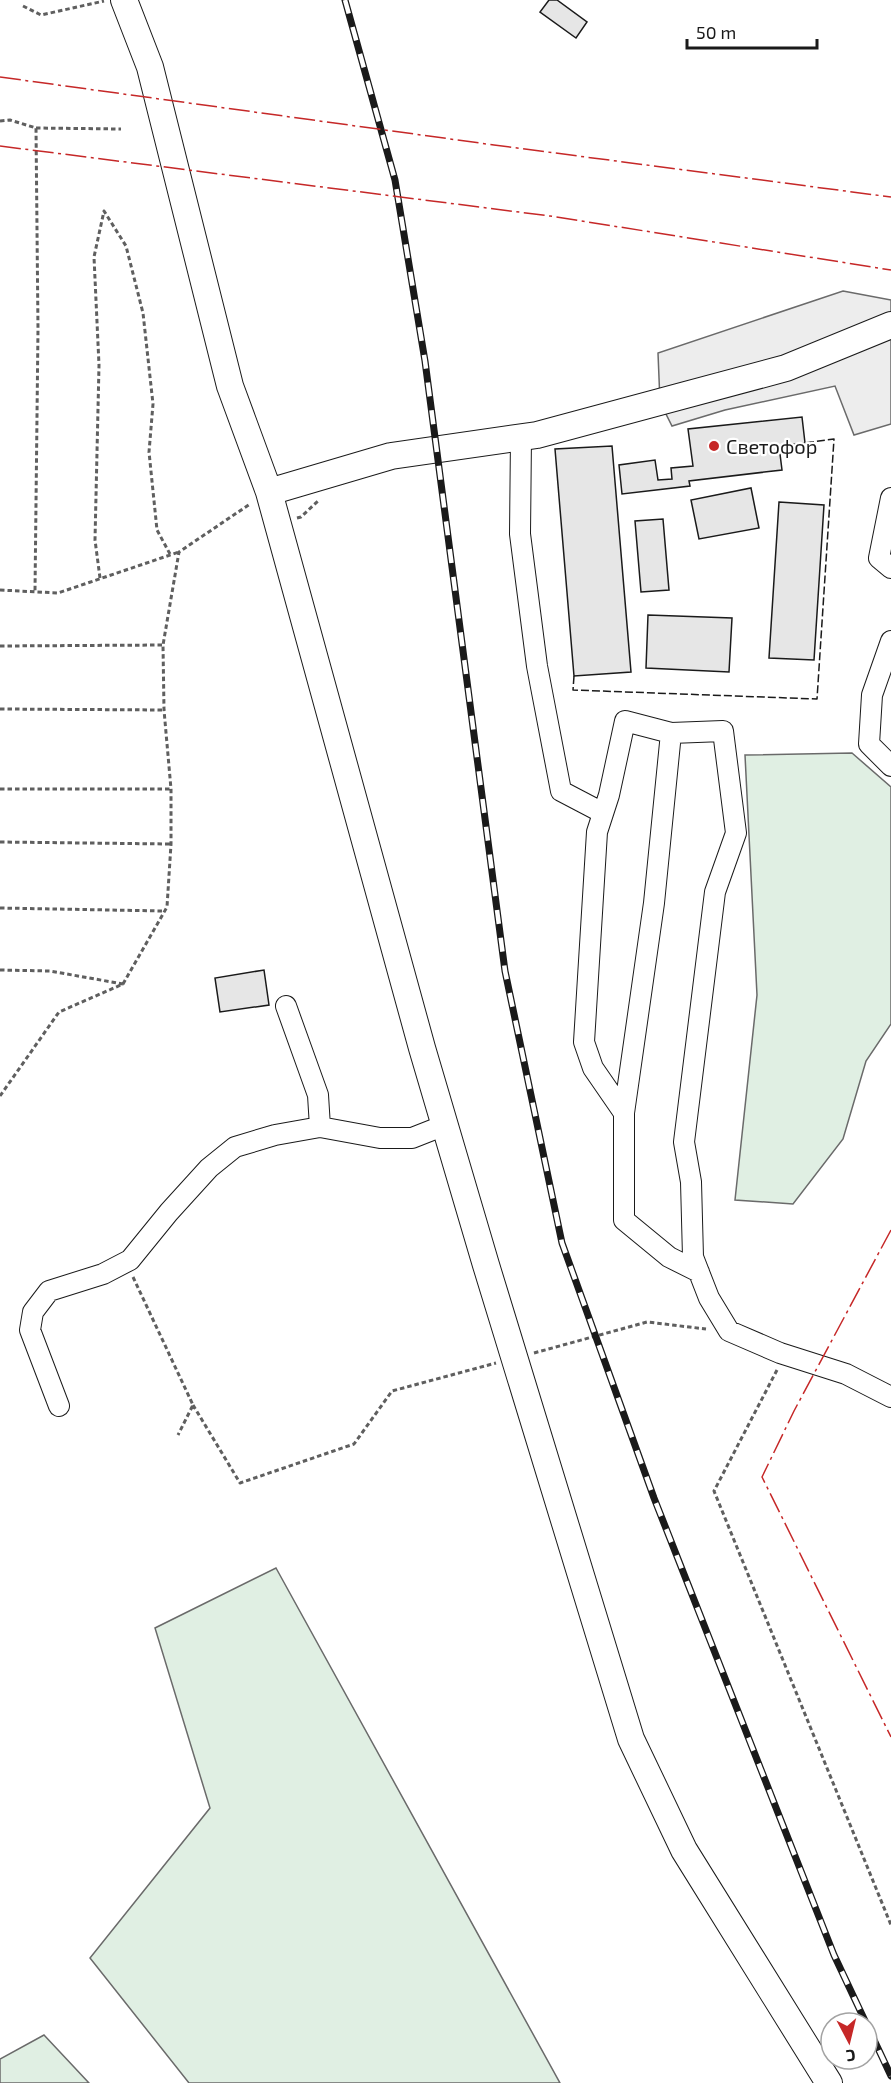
<svg xmlns="http://www.w3.org/2000/svg" width="891" height="2083" viewBox="0 0 891 2083" font-family="'Exo 2',sans-serif">
<style>
.green{fill:#e0efe3;stroke:#6a6a6a;stroke-width:1.5}
.parking{fill:#ededed;stroke:#6a6a6a;stroke-width:1.5}
.building{fill:#e6e6e6;stroke:#1a1a1a;stroke-width:1.5}
.lines{fill:none;stroke-linecap:round;stroke-linejoin:round}
.minor-casing{stroke:#1a1a1a;stroke-width:22}
.major-casing{stroke:#1a1a1a;stroke-width:28}
.path{stroke:#5f5f5f;stroke-width:3;stroke-dasharray:4.5 3;stroke-linecap:butt}
.minor{stroke:#fff;stroke-width:20}
.major{stroke:#fff;stroke-width:26}
.rail-casing{stroke:#1a1a1a;stroke-width:7}
.rail{stroke:#fff;stroke-width:4.5;stroke-dasharray:14;stroke-linecap:butt}
.fence{stroke:#1a1a1a;stroke-width:1.5;stroke-dasharray:8 3;stroke-linecap:butt}
.power{stroke:#c62828;stroke-width:1.5;stroke-dasharray:21 4.5 3 4.5;stroke-linecap:butt}
.poi-dot{fill:#c62828;stroke:#fff;stroke-width:2}
.labels{text-anchor:middle;dominant-baseline:central;stroke-width:4.5;stroke-linejoin:round;paint-order:stroke}
.poi-label{font-size:20px;fill:#1a1a1a;stroke:#fff;text-anchor:start}
</style>
<rect width="100%" height="100%" fill="#fff"/>
<path class="green" d="M852,753l39,34v237l-25,37 -23,78 -50,65 -58,-4 22,-205 -12,-240z
M276,1568l284,515h-371l-99,-125 120,-150 -55,-180z
M44,2035l45,48h-89v-24z"/>
<path class="parking" d="M843,291l48,9v124l-37,11 -19,-49 -110,24 -53,16 -12,-24 -2,-49z"/>
<path class="building" d="M549,0h8l30,22 -11,16 -36,-26z
M802,417l3,26 -26,3 3,24 -93,11 1,5 -68,8 -3,-29 36,-5 3,20 14,-1 -1,-11 22,-2 -5,-37z
M612,446l19,226 -57,4 -19,-227z
M751,488l8,40 -60,11 -8,-39z
M779,502l45,3 -10,155 -45,-2z
M663,519l6,71 -28,2 -6,-71z
M648,615l84,3 -3,54 -83,-4z
M264,970l5,35 -49,7 -5,-34z"/>
<g class="lines">
<g class="minor-casing">
<path id="minor" d="M521,437l-1,97 17,132 24,125 42,22
M891,498l-12,60 12,10
M891,641l-19,54 -3,49 22,22
M286,1006l32,89 2,32
M624,1113l-31,-45 -9,-26 13,-210 12,-37 16,-74 46,12
M699,1272l-30,-15 -45,-37v-107l30,-210 17,-170 52,-2 13,102 -21,59 -31,250 7,40 2,75 16,41 20,33 51,22 66,21 45,23
M59,1406l-29,-76 3,-18 16,-21 54,-17 27,-14 39,-48 40,-44 26,-21 40,-12 45,-8 60,11h32l33,-13"/>
</g>
<g class="major-casing">
<path id="major" d="M124,0l26,67 80,319 39,106 153,556 64,217 145,474 53,111 145,233
M269,492l122,-36 146,-21 141,-38 108,-29 105,-43"/>
</g>
<path class="path" d="M23,6l18,9 63,-14
M0,121l10,-1 26,8 2,201 -3,262
M36,128l85,1
M297,518l4,-1 18,-17
M100,578l-5,-38 4,-175 -5,-108 10,-46 22,35 17,67 10,91 -4,48 8,78 13,24
M0,590l58,3 121,-41
M0,646l163,-1
M0,709l164,1
M0,789h171
M0,842l171,2
M0,908l164,3
M0,970l50,1 73,13
M0,1096l59,-84 64,-28 44,-77 4,-63v-55l-7,-79 -1,-65 16,-93 71,-48
M133,1277l60,128 -15,30
M534,1353l113,-31 59,7
M777,1370l-63,121 177,434
M193,1405l47,78 114,-39 38,-53 104,-28"/>
<use href="#minor" class="minor"/>
<use href="#major" class="major"/>
<g class="rail-casing">
<path id="rail" d="M345,0l50,180 30,181 80,610 57,272 92,255 180,457 32,68
M867,2025l24,51"/>
</g>
<use href="#rail" class="rail"/>
<path class="fence" d="M574,676l-1,14 244,9 17,-260 -29,4"/>
<path class="power" d="M0,77l494,68 397,52
M0,146l550,70 341,54
M891,1230l-97,181 -32,66 129,260"/>
</g>
<circle class="poi-dot" cx="714" cy="446" r="6"/>
<g class="labels">
<g class="poi-label">
<text x="726" y="446">Светофор</text>
</g>
</g>
<g transform="translate(849 2041) rotate(173)"><circle r="28" fill="#ffffff" stroke="#a3a3a3" stroke-width="1.5"/>
<path d="M0-4.5L10 22L0 15L-10 22Z" fill="#c62828"/>
<text y="-9" font-size="16" font-weight="bold" text-anchor="middle" fill="#1a1a1a">С</text>
</g>
<path d="M687 39v9h130v-9" fill="none" stroke="#1a1a1a" stroke-width="3"/>
<text x="696" y="39" font-size="18" fill="#1a1a1a" stroke="#ffffff" stroke-width="4.5" paint-order="stroke">50 m</text>
</svg>
